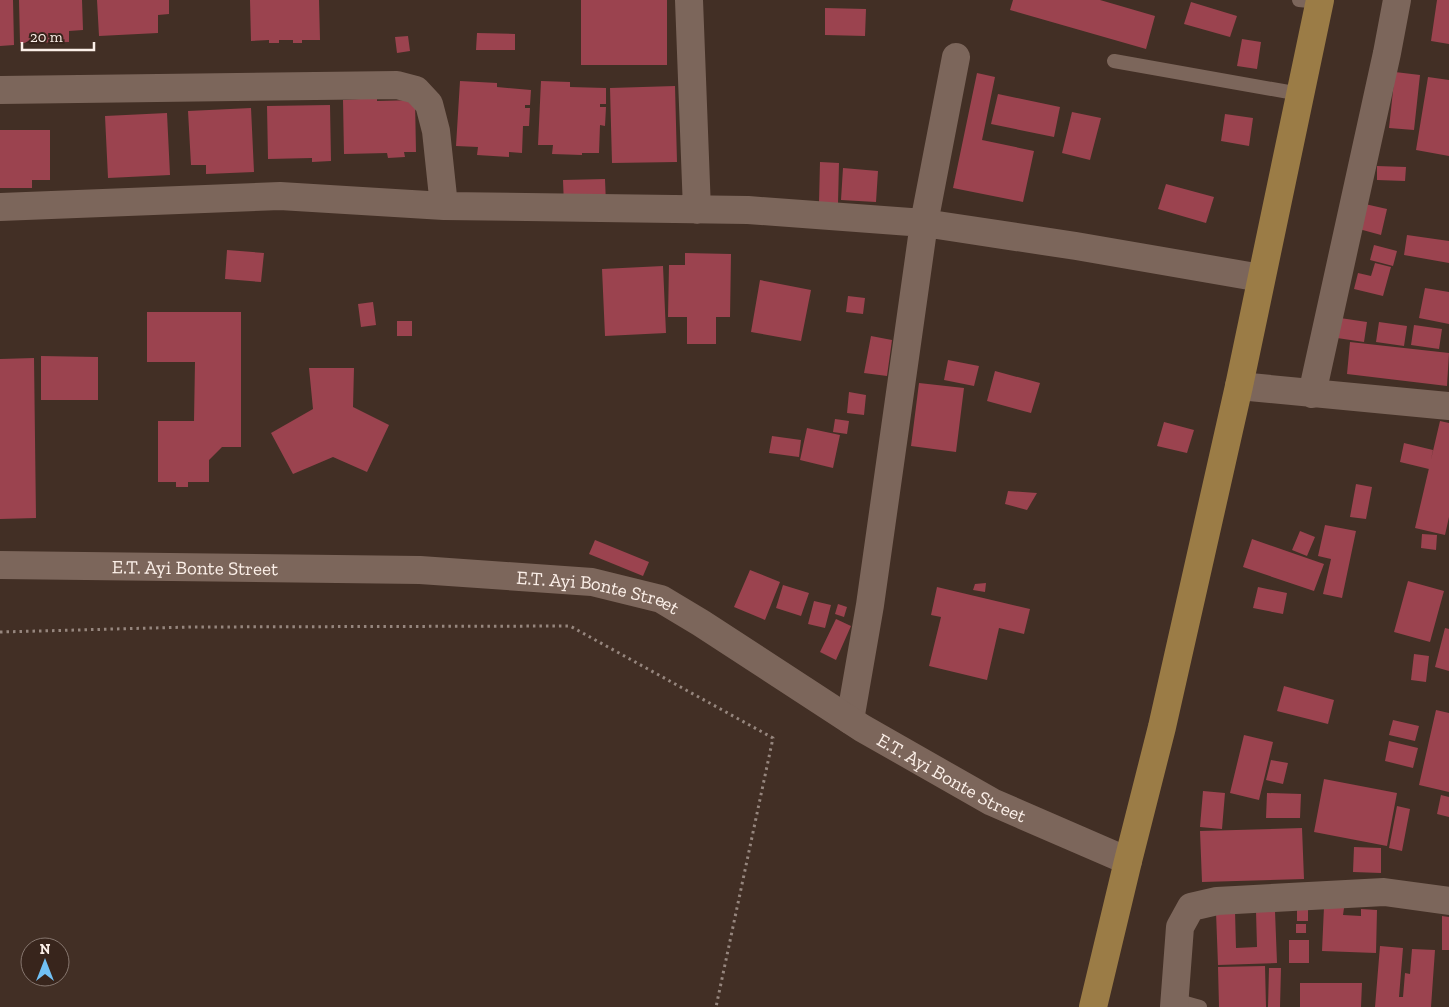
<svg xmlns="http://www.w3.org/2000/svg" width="1449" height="1007" viewBox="0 0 1449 1007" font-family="'Zilla Slab',serif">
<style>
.building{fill:#9b434f}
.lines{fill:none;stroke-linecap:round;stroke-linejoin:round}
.path{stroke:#96867e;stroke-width:3;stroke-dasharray:2.5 4;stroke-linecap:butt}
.service{stroke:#7c665b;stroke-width:14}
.minor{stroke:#7c665b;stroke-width:28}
.tertiary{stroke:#7c665b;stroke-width:28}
.trunk{stroke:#9b7c46;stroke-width:28}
.labels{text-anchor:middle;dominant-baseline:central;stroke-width:4.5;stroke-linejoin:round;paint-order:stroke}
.street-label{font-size:19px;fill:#fbefe8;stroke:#38251c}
</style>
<rect width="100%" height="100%" fill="#422f25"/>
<path class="building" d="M0,0h13l1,45 -14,1z
M19,0h63l1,30 -14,1v11l-49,1z
M97,0h72v14l-11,1v18l-59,3z
M250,0h69l1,40h-18v3h-9v-3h-14v3h-10v-3l-18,1z
M581,0h86v65h-86z
M1013,0h87l55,16 -9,33 -136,-39z
M1437,0h12v44l-18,-3z
M1191,2l46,14 -7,21 -46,-13z
M825,8l41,1 -1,27 -40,-1z
M477,33l38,1v16h-39z
M408,36l2,15 -13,2 -2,-16z
M1242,39l19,3 -4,27 -20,-3z
M1395,72l25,3 -6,55 -25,-2z
M977,73l18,4 -13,63 52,11 -11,51 -70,-14z
M1428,77l21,3v76l-33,-6z
M460,81l37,2v4l34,3 -1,15h-5v3h5l-1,18h-6l-1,27 -13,-1v5l-32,-2 1,-8 -22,-1z
M541,81l29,1v5l36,1v16h-6v3h6l-1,19 -5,-1 -1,28h-17v2l-30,-1 1,-9h-15z
M675,86l2,76 -65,1 -2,-75z
M998,94l62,13 -6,30 -63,-13z
M377,98v3l38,-1 1,52h-12l1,5 -17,1 -1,-5 -43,1 -1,-54z
M330,105l1,56 -19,1v-4l-44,1 -1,-53z
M251,108l3,64 -48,2v-9h-15l-3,-54z
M1072,112l29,6 -11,42 -28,-7z
M167,113l3,62 -62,3 -3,-62z
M1225,114l28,4 -4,28 -28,-5z
M0,130h50v50h-18v8h-32z
M820,162l19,1 -1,40h-19z
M1377,166l29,1 -1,14 -28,-1z
M843,168l35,3 -2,31 -35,-2z
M605,179l1,25 -42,2 -1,-26z
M1166,184l48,13 -8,26 -48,-14z
M1365,204l22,5 -6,26 -22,-6z
M1407,235l42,6v22l-45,-8z
M1374,245l23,6 -4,15 -23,-6z
M227,250l37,3 -3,29 -36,-3z
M685,253l46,1 -1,63h-14v27h-29v-27h-19l1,-52h16z
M1375,263l16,4 -8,29 -29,-7 4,-16 13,3z
M663,266l3,67 -61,3 -3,-67z
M760,280l51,10 -10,51 -50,-9z
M1425,288l24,4v32l-30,-6z
M848,296l17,2 -2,16 -17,-2z
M373,302l3,23 -15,2 -3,-23z
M147,312h94v135h-19l-13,13v22h-21v5h-12v-5h-18v-61h36l1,-59h-48z
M1340,318l27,4 -3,20 -27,-4z
M397,321h15v15h-15z
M1379,322l28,4 -3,20 -28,-4z
M1414,325l28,4 -3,20 -28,-4z
M871,336l21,4 -5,36 -23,-3z
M1350,342l99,11 -2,33 -100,-12z
M41,356l57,1v43h-57z
M34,358l2,160 -36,1v-160z
M948,360l31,6 -5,20 -30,-6z
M309,368h45l-1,39 36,18 -22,47 -34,-15 -40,17 -22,-41 42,-24z
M995,371l45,12 -9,30 -44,-12z
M919,383l45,5 -8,64 -45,-6z
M849,392l17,3 -2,20 -17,-2z
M835,419l14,2 -2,13 -14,-2z
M1440,421l9,2v94l-4,18 -30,-7z
M1164,422l30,8 -7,23 -30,-7z
M807,428l33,7 -7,33 -33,-8z
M772,436l29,4 -2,17 -30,-4z
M1404,443l29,7 -4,19 -29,-7z
M1356,484l16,3 -6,32 -16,-2z
M1008,491l29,2 -10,17 -22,-6z
M1325,525l31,6 -14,67 -19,-4 8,-35 -13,-3z
M1300,531l15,6 -8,19 -15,-6z
M1422,534l15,1 -1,15 -15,-2z
M1252,539l72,25 -10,27 -71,-24z
M595,540l54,22 -6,14 -54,-22z
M750,570l30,12 -15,38 -31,-13z
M1408,581l36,10 -14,51 -36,-10z
M986,583l-1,9 -12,-2 2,-6z
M783,585l26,8 -8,23 -25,-8z
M937,587l93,22 -6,25 -25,-6 -12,52 -58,-14 12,-49 -10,-2z
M1258,587l29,6 -4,21 -30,-6z
M814,601l17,4 -6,23 -17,-4z
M838,604l9,3 -3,10 -9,-3z
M836,619l15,7 -15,34 -16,-8z
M1445,628l4,1v42l-14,-4z
M1414,654l15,2 -3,26 -15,-2z
M1284,686l50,14 -6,24 -51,-13z
M1436,710l13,3v79l-30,-7z
M1393,720l26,6 -4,15 -26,-6z
M1244,735l29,7 -14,58 -29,-7z
M1389,741l29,7 -5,20 -28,-7z
M1271,760l17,3 -5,21 -17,-4z
M1324,779l73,14 -10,53 -73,-14z
M1203,791l22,2 -3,36 -22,-2z
M1267,793l34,1 -1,24h-34z
M1441,795l8,2v20l-12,-3z
M1397,806l13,3 -8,42 -13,-3z
M1302,828l2,51 -102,3 -2,-51z
M1354,847l27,1v25l-28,-1z
M1324,907l20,1 -1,7 18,1v-7l16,1 -1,43 -54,-2z
M1297,910h11v11h-11z
M1235,911l1,37 21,-1 -1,-36h19l2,52 -59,2 -2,-53z
M1442,916l7,1v33h-7z
M1296,924h10v9h-10z
M1289,940h20v23h-20z
M1380,946l23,2 -4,49h4l2,-24 5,1 2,-25 23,1 -4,57h-56z
M1265,966l1,41h-47l-1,-40z
M1269,968h12l-1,39h-12z
M1300,983h62l-1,24h-61z"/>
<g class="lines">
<path class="path" d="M0,632l191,-5 379,-1 203,112 -57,269"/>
<path class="service" d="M1299,0l20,2
M1114,61l186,33
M1175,1000l25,7"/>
<path class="minor" d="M689,0l8,210
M0,90l397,-5 19,5 13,14 7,27 8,75
M0,207l280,-11 164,10 304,4 176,13 152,23 185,32
M1239,386l210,20
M1312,394l75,-341 10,-53
M850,720l20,-115 54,-382 32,-166
M1174,1007l6,-80 11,-20 26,-6 167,-9 65,9"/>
<path class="tertiary" id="s1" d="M0,565l420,5 172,12 69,17 40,24 161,105 130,74 136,59"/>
<path class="trunk" d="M1093,1007l35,-146 34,-134 77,-341 81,-386"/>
</g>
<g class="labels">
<g class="street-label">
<text stroke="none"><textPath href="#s1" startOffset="195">E.T. Ayi Bonte Street</textPath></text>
<text stroke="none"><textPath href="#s1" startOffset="600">E.T. Ayi Bonte Street</textPath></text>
<text stroke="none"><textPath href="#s1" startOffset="1005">E.T. Ayi Bonte Street</textPath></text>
</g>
</g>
<g transform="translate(45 962)"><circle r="24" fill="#38251c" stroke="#86766e"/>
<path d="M0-4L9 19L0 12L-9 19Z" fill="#71c1f5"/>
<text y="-8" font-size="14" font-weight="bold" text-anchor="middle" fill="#fbefe8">N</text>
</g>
<path d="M22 42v8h72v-8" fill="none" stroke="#fbefe8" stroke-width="2.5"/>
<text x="30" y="42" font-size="15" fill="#fbefe8" stroke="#38251c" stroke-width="4" paint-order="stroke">20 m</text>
</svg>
